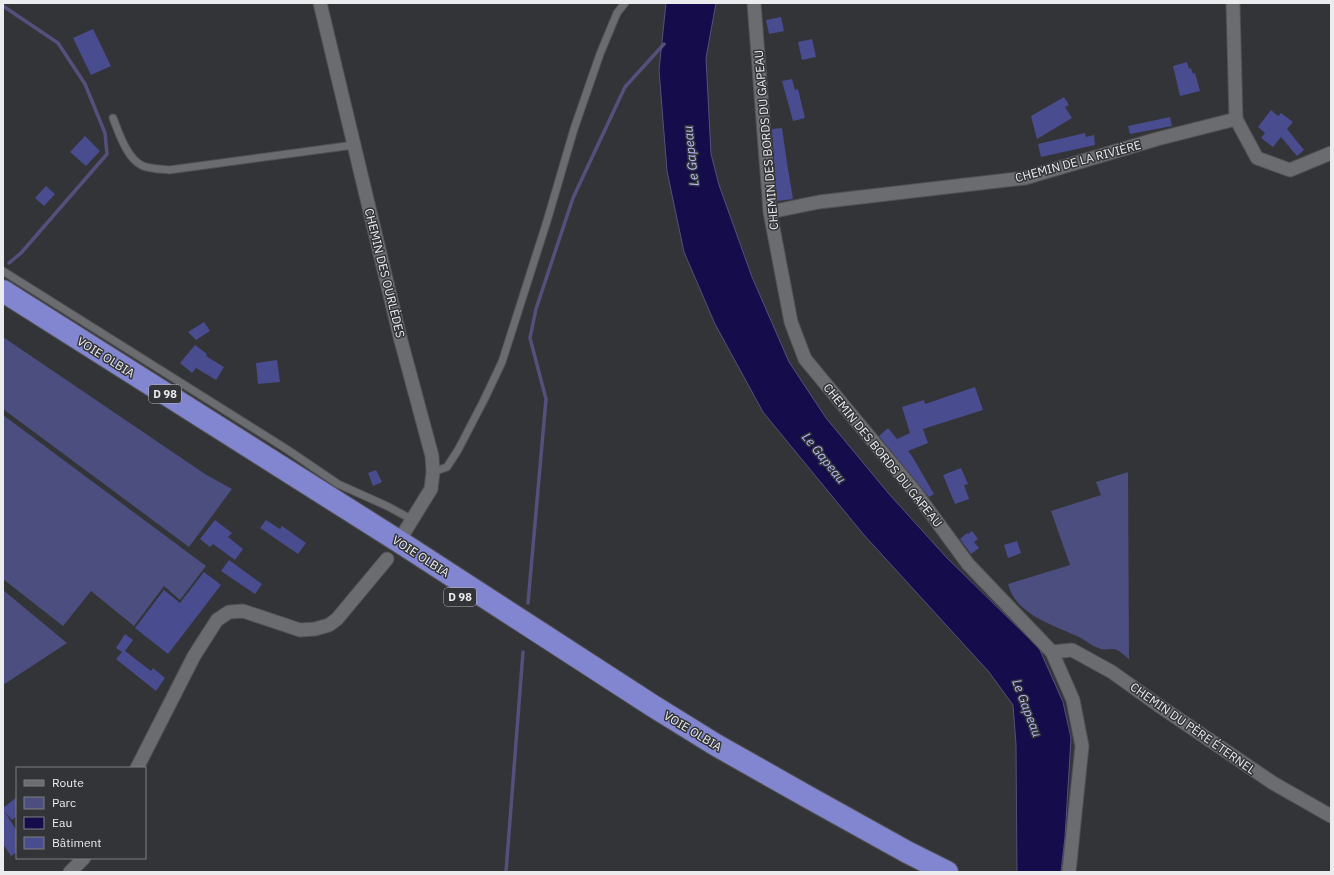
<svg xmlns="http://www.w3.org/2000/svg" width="1334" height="875" viewBox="0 0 1334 875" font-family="'IBM Plex Sans',sans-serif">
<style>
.green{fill:#4b4e7f}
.water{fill:#150c4b;stroke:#554f7c}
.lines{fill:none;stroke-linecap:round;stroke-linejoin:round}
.stream{stroke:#554f7c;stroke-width:3.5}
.building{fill:#4a4c90}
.service-casing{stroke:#515154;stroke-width:9}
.minor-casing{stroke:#515154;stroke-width:15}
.trunk-casing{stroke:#515154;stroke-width:24}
.service{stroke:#6b6c6f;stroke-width:7}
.minor{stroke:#6b6c6f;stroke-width:13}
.trunk{stroke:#8286d0;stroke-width:22}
.labels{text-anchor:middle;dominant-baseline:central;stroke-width:3;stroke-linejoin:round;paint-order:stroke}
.shield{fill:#333437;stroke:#b4b5b7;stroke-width:1}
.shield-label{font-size:11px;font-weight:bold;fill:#ebecee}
.street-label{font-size:12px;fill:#ebecee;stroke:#333437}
.water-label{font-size:13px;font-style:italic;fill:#b4baf5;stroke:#333437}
</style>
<rect width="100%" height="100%" fill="#333437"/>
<path class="green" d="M3,337l202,137 27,15 -43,58 -186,-138z
M3,415l203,151 -26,34 -16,-14 -30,40 -43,-35 -28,35 -60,-47z
M1128,472l1,187c-4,-3 -10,-9 -15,-10 -4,0 -9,1 -13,0 -7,-2 -15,-8 -22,-12 -26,-12 -63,-22 -71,-53l62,-19 -19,-54 50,-16 -5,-13z
M3,590l64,53 -64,42z"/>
<path class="water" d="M666,3h50l-10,55 5,96 8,31 33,92 37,85 37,56 63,76 58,64 92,90 24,54 8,36 -6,99 -4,35h-44l-1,-128 -3,-39 -24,-33 -125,-137 -101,-123 -48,-88 -31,-72 -17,-81 -8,-101z"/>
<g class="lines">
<path class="stream" d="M3,6l55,37 27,41 20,49 2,21 -86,99 -12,10
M528,603l18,-204 -16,-61 6,-29 37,-111 52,-111 39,-43
M506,872l17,-220"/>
</g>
<path class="building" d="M781,17l3,14 -15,3 -3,-14z
M93,29l18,37 -20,9 -18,-37z
M812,39l4,18 -14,3 -4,-18z
M1187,62l2,7 2,-1 2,6 2,-1 5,18 -20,5 -7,-30z
M792,79l3,11 3,-1 7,29 -12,3 -11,-40z
M1064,97l5,8 -4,2 7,11 -35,21 -6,-23z
M1271,110l7,6 3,-3 12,9 -6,7 17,21 -7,6 -16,-19 -8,10 -12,-9 4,-5 -7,-6z
M1170,117l2,9 -42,8 -2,-8z
M782,128l5,35 6,36 -16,2 -5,-72z
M1085,133l1,4 8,-2 1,10 -54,12 -3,-13z
M85,136l15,15 -14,15 -16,-14z
M46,186l9,8 -11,12 -9,-8z
M204,322l6,9 -14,9 -8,-8z
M195,345l12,9 -1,2 18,11 -8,13 -20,-12 -4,5 -12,-10z
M277,360l3,22 -22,2 -2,-21z
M975,387l8,23 -60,19 5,14 -20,8 4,5 22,38 -5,3 -50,-61 9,-8 9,11 13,-6 -8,-26 22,-7 1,4z
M961,468l7,16 -4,1 5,14 -14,5 -12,-29z
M376,470l6,12 -9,4 -5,-13z
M215,520l17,13 -4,4 15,12 -8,11 -22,-16 -3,3 -10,-8z
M266,520l14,9 2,-3 24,17 -8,11 -38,-26z
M972,531l6,8 -4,3 5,6 -8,6 -11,-15 7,-6 1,1z
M1017,541l4,12 -13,5 -4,-13z
M229,560l33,24 -7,10 -34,-23z
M204,572l17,13 -53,69 -33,-26 29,-38 16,13z
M125,634l8,6 -8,11 26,20 2,-3 12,10 -9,13 -40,-32 6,-7 -6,-4z
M17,797v19l-5,4 -8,-9 13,20v21l-6,4 -8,-12v-36z"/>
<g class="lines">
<g class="service-casing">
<path id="service" d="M113,118c6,15 14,41 30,48 8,3 18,3 26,4l185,-25
M3,271l285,179 50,34 49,22 26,14
M433,472l14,-5 11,-17 26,-50 18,-38 45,-141 27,-92 26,-75 17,-41 8,-10"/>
</g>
<g class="minor-casing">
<path id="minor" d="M320,3l80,334 32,119 1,16 -2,17 -29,47
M754,3l16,209 21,110 14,37 111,134 52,71 84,88 21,48 9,46 -13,126
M1233,3l3,116
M770,212l49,-10 206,-24 132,-39 79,-20 21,39 33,12 41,-17
M1052,652l20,-2 40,22 46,33 115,78 58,33
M137,768l57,-112 23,-36 12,-8 14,-1 57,19 15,-1 14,-4 8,-6 50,-60
M70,872l14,-14"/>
</g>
<g class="trunk-casing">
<path id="trunk" d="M3,291l400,253 250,162 63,39 92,52 99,55 40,20"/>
</g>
<use href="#service" class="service"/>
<use href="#minor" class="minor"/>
<use href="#trunk" class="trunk"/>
</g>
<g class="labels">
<g class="shield">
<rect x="149" y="385" width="32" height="18" rx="3"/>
<rect x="444" y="588" width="32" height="18" rx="3"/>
</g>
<g class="shield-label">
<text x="165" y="394">D 98</text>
<text x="460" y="597">D 98</text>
</g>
<g class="street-label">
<text transform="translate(766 140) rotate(-95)">CHEMIN DES BORDS DU GAPEAU</text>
<text transform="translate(1078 161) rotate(-15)">CHEMIN DE LA RIVIÈRE</text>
<text transform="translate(385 273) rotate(76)">CHEMIN DES OURLÈDES</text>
<text transform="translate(106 357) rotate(32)">VOIE OLBIA</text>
<text transform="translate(883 455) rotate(51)">CHEMIN DES BORDS DU GAPEAU</text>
<text transform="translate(421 556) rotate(33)">VOIE OLBIA</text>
<text transform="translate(1193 728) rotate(35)">CHEMIN DU PÈRE ÉTERNEL</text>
<text transform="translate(693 731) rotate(31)">VOIE OLBIA</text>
</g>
<g class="water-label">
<text transform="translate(691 156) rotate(-96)">Le Gapeau</text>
<text transform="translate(824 458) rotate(51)">Le Gapeau</text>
<text transform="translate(1027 708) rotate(69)">Le Gapeau</text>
</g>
</g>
<rect width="1334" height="875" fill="none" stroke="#ebecee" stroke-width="8"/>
<rect x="16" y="767" width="130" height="92" fill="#333437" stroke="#7d7e80"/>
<rect x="24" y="780" width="20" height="6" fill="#6b6c6f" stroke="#7d7e80"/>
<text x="52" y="787" font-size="12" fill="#ebecee">Route</text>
<rect x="24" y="797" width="20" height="12" fill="#4b4e7f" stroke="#7d7e80"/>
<text x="52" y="807" font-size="12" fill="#ebecee">Parc</text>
<rect x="24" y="817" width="20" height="12" fill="#150c4b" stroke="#7d7e80"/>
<text x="52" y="827" font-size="12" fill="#ebecee">Eau</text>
<rect x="24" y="837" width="20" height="12" fill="#4a4c90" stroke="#7d7e80"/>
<text x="52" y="847" font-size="12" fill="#ebecee">Bâtiment</text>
</svg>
